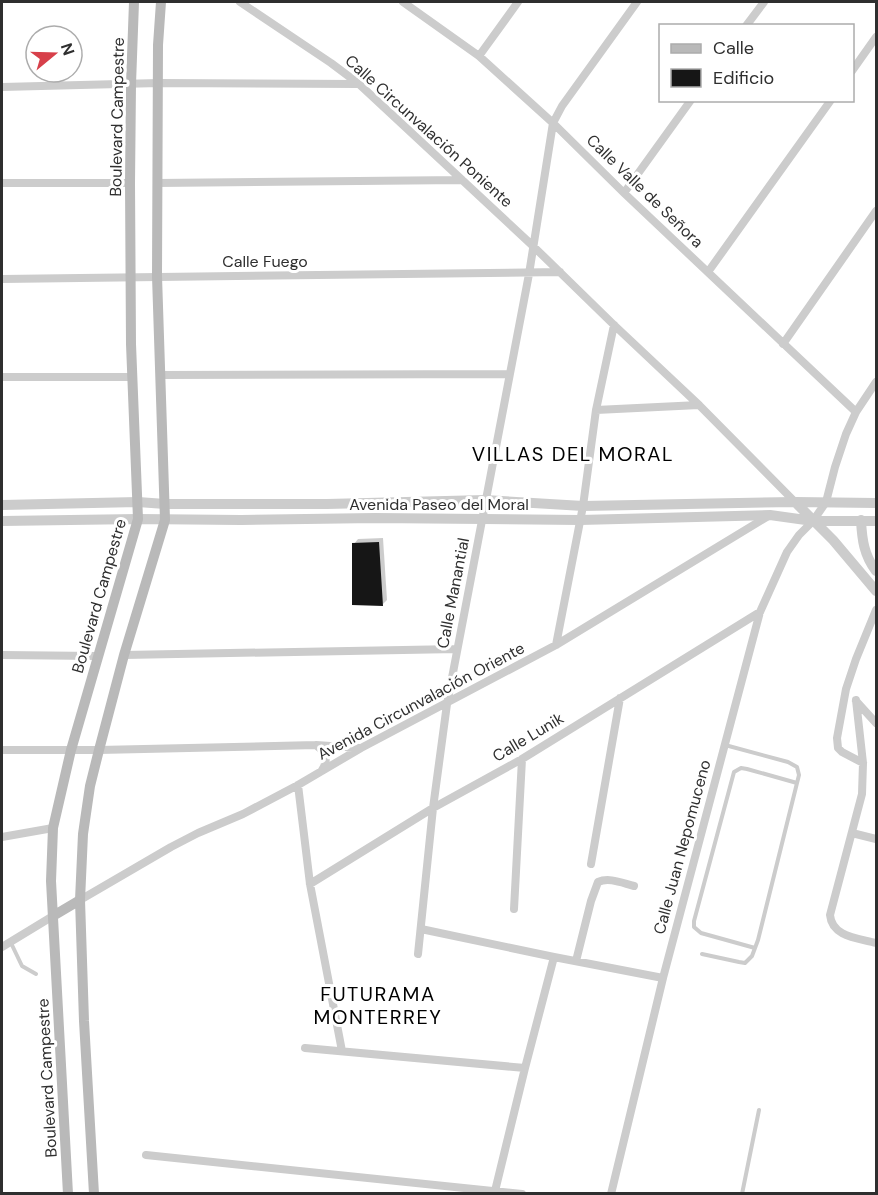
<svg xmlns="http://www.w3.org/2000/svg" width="878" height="1195" viewBox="0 0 878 1195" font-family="'DM Sans',sans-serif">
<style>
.shadow{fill:#0003}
.building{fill:#161616}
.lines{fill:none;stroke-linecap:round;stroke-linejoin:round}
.service{stroke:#ccc;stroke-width:4}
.minor{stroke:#ccc;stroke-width:8}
.tertiary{stroke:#ccc;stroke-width:10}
.secondary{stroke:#b9b9b9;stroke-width:10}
.labels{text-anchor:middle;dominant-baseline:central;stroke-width:6;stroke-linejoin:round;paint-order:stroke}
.street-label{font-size:16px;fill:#2f2f2f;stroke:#fff}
.quarter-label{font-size:20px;letter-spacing:1.5px;fill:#000;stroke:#fff}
</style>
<rect width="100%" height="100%" fill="#fff"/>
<path class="shadow" d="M383,538l4,62 -4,4 -29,-60 4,-5z"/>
<path class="building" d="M379,542l4,64 -31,-1v-62z"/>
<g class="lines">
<path class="service" d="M11,943l11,23 14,8
M755,948l-54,-15 -7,-6v-6l40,-149 7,-4 6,1 50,14
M702,954l37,8 6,1 7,-7 6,-16 41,-165 -2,-8 -9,-5 -63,-17
M742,1194l17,-84"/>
<path class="minor" d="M240,2l91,61 28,21 174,162 81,79 85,80 96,97
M403,2l76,54 74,67 71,70 232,219
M746,26l18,-24
M479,56l39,-54
M852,71l24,-34
M2,87l157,-4 199,1
M2,183h128
M157,183l305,-3
M624,193l67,-93
M708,272l123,-172
M2,279l558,-7
M783,344l93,-133
M160,375l349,-1
M2,377h130
M596,410l103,-5
M556,645l27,-139 13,-96 18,-85
M2,655l95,1
M124,655l333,-6
M856,700l7,63 -1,31 -32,121c2,22 28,23 46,28
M856,701l20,22
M316,745l44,3
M2,750h97l217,-5c9,7 13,15 6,25
M863,763l-21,-11 -4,-4 -1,-10 9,-49 10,-30 20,-49
M298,785l12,99 32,167
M852,833l24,6
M2,837l51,-9
M591,864l29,-166
M310,884l123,-76 89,-49 238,-147
M80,900l91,-53 27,-14 45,-19 55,-29 63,-37 195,-103 214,-130
M514,909l8,-150
M421,929l133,28 109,21
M2,947l51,-31
M418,954l15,-146 14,-104 82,-430 24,-151 9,-17 75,-104
M576,961l15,-60 7,-19c11,-5 24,1 36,4
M305,1048l220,20
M146,1155l376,39
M495,1191l30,-123 29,-111
M611,1194l52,-216 97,-366 27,-60 12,-17 14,-14 13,-19 9,-35 11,-33 10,-22 20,-30"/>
<path class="tertiary" d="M795,502l38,38 43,51
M2,505l136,-3 27,2h162l158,-4 98,6 212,-4 81,1
M861,520c1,20 3,35 15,51
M2,521l136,-2 103,1 134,-2 205,2 190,-5 43,6h63"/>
<path class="secondary" d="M53,916l27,-16
M68,1194l-17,-313 2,-53 18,-78 67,-231 -7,-175 -1,-161 1,-99 3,-82
M94,1194l-10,-173 -4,-121 3,-66 7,-48 9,-36 25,-95 41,-135 -8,-244 1,-231 3,-43"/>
</g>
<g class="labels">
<g class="street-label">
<text transform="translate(117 117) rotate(-89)">Boulevard Campestre</text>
<text transform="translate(429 131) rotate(42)">Calle Circunvalación Poniente</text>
<text transform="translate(645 191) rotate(44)">Calle Valle de Señora</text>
<text x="265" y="261">Calle Fuego</text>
<text x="439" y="504">Avenida Paseo del Moral</text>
<text transform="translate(453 593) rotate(-79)">Calle Manantial</text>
<text transform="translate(99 596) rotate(-74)">Boulevard Campestre</text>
<text transform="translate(421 701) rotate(-28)">Avenida Circunvalación Oriente</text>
<text transform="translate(528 737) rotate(-31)">Calle Lunik</text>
<text transform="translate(682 847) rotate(-75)">Calle Juan Nepomuceno</text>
<text transform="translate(47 1078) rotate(-93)">Boulevard Campestre</text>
</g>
<g class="quarter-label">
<text x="573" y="454">VILLAS DEL MORAL</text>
<text x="378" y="994">FUTURAMA<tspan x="378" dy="23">MONTERREY</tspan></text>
</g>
</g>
<rect width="878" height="1195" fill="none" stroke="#2f2f2f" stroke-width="6"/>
<rect x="659" y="24" width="195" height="78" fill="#ffffff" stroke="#acacac" stroke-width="1.5"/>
<rect x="671" y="44" width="30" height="9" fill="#b9b9b9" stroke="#acacac" stroke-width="1.5"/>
<text x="713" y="54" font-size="18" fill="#2f2f2f">Calle</text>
<rect x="671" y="69" width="30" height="18" fill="#161616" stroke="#acacac" stroke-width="1.5"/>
<text x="713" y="84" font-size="18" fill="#2f2f2f">Edificio</text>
<g transform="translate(54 54) rotate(71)"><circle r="28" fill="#ffffff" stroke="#acacac" stroke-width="1.5"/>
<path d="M0-4.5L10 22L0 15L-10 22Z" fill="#d7404a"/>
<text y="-9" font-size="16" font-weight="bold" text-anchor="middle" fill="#2f2f2f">N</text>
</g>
</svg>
